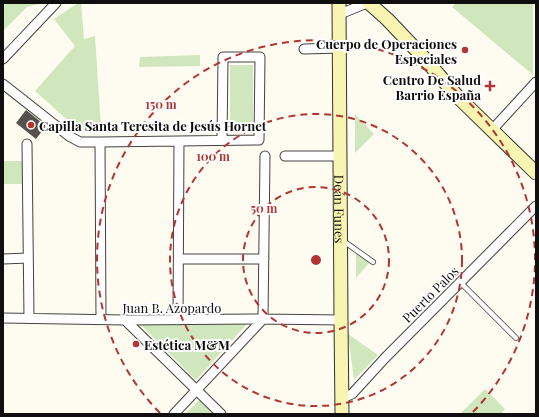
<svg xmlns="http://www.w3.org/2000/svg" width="539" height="417" viewBox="0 0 539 417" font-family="'Playfair Display',serif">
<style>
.green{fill:#d0e6bd}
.building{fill:#56514c}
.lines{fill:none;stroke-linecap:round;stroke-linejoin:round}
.lane-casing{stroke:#424242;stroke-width:6}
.street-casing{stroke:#424242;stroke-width:11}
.secondary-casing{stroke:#313131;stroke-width:15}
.lane{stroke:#fff;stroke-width:4.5}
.street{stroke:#fff;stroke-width:9}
.secondary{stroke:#f8f5b2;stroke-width:13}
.ring{fill:none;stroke:#b33432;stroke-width:2;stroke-dasharray:7 5}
.poi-dot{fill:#b33432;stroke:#fff;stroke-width:1.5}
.labels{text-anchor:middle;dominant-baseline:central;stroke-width:4;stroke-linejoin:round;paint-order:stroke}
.poi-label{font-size:13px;font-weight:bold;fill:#0f0f0f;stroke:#fff;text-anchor:end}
.street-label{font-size:13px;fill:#0f0f0f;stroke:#fff}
.centre{fill:#b33432;stroke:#fff;stroke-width:2}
.ring-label{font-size:12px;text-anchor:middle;font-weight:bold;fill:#b33432;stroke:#fff;stroke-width:4;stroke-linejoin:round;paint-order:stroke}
</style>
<rect width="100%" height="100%" fill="#fefcf1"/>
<path class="green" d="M3,3h40l-16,4 -24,24z
M78,3h3l3,36 11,-3 6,92 -19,5 -47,-42 40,-45 -21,-27z
M456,3h77v72l-81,-68z
M200,55v11l-61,1 1,-10z
M230,65h23v65h-23z
M355,114l19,20 -19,19z
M3,161h20v23h-20z
M356,251l13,12 -13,15z
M138,322l109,2 -51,56z
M348,334l30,21 -24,25z
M485,389l20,20 -5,5h-40z
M199,400l14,14h-28z"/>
<path class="building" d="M26,110l20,16 -10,13 -20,-16z"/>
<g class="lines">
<g class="lane-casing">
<path id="lane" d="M342,240l31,22
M460,282l56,56"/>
</g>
<g class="street-casing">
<path id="street" d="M340,14l27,-11
M304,49l36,-1
M3,59l53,-56
M3,84l66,52 11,6h20l159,-2 1,-83h-37l-1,83
M492,130l44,-48
M100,142l1,177
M27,144l2,174
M285,156h55
M3,259l25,-1
M179,259h85
M3,318l122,2 138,-1 78,1
M125,320l96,94
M178,320l1,-179
M342,398l10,-4 33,-36 151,-152
M174,414l89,-95 2,-163"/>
</g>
<g class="secondary-casing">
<g id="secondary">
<path id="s1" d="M339,3l2,317 1,94"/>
<path d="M369,3l19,17 36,38 33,38 79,77"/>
</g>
</g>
<use href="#lane" class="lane"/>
<use href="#street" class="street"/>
<use href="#secondary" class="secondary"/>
</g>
<g class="ring">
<circle cx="316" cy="260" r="73"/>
<circle cx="316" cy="260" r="146"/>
<path d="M160 413A219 219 0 1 1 472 413"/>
</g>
<g class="poi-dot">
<circle cx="465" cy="50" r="4"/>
<path d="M488 80h4v4h4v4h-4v4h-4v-4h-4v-4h4z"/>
<circle cx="31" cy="125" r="4"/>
<circle cx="136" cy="344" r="4"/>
</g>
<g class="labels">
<g class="poi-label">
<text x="457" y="43">Cuerpo de Operaciones<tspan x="457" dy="15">Especiales</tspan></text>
<text x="481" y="79">Centro De Salud<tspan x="481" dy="15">Barrio España</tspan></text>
<text x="39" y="125" text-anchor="start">Capilla Santa Teresita de Jesús Hornet</text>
<text x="144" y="344" text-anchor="start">Estética M&amp;M</text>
</g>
<g class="street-label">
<text stroke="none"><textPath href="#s1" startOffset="206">Deán Funes</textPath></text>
<text transform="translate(430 294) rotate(-45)">Puerto Palos</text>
<text x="172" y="307">Juan B. Azopardo</text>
</g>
</g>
<circle cx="316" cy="260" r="6" class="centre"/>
<g class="ring-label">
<text x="161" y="109">150 m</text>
<text x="213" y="161">100 m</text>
<text x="264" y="213">50 m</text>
</g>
<rect width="539" height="417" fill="none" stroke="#0f0f0f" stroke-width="8"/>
</svg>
